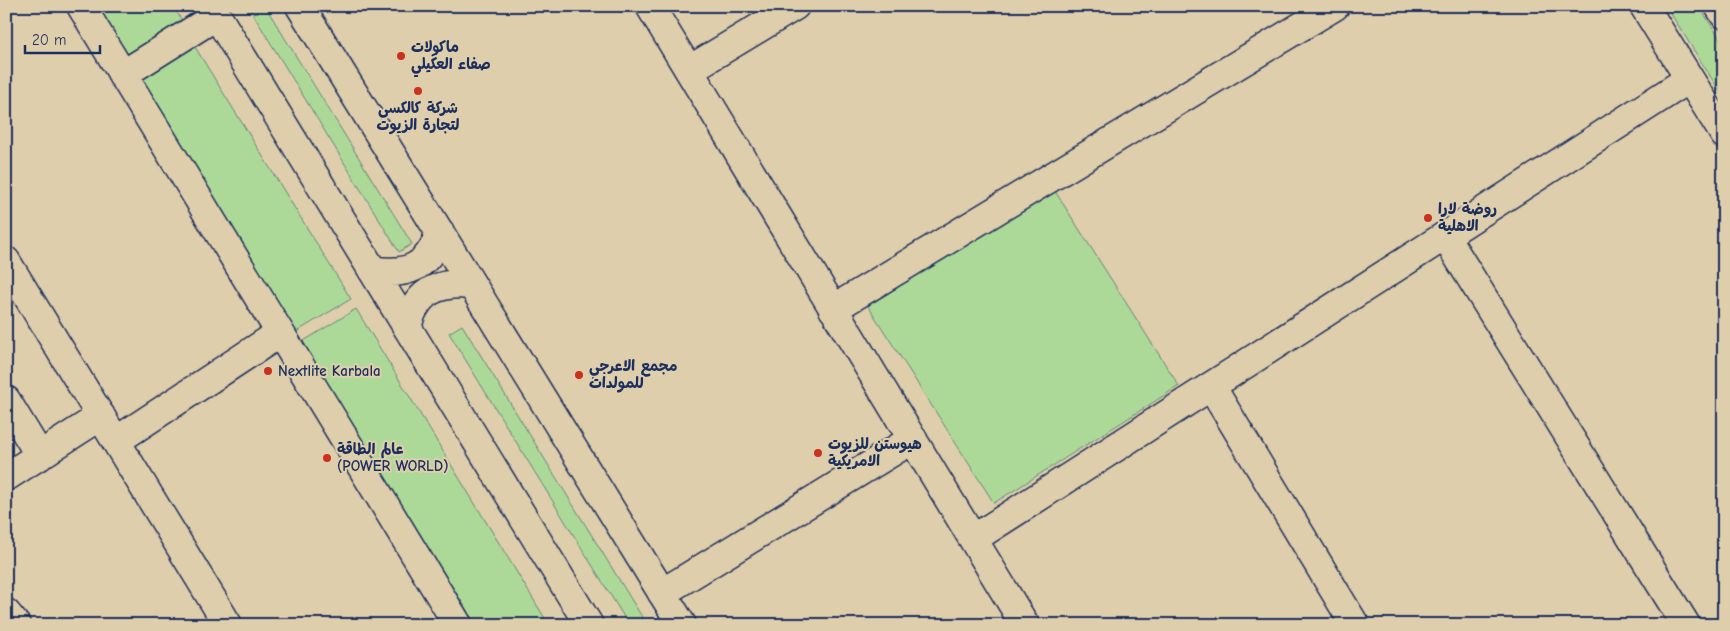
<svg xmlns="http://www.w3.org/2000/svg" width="1730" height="631" viewBox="0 0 1730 631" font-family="'Comic Neue','Playpen Sans Arabic',sans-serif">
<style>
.green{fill:#add998;stroke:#64847b}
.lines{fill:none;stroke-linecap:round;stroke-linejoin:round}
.street-casing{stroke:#1b2f5e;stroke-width:31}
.secondary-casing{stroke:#1b2f5e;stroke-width:31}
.primary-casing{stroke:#1b2f5e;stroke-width:31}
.street{stroke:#dfceab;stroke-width:28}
.secondary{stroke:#dfceab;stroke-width:28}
.primary{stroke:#dfceab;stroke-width:28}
.poi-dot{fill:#c8321e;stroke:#dfceab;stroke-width:2}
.labels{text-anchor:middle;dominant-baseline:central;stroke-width:4;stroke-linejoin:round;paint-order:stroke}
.poi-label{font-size:15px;font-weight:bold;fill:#1b2f5e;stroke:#dfceab;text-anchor:start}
</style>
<rect width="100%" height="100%" fill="#dfceab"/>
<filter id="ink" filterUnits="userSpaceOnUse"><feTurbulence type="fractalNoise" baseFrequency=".02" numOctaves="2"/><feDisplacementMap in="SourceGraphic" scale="10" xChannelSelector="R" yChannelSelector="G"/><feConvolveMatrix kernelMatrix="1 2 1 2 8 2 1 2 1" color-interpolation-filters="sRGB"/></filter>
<g filter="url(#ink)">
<path class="green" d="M98,6h75l14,23 -54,34z
M248,6h17l147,238 -13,8z
M1666,6h33l25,39v53z
M190,39l161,260 -55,33 -158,-259z
M1053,188l126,198 -185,117 -126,-197z
M356,309l193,316h-73l-174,-283z
M462,325l185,300h-18l-180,-292z"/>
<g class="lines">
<g class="street-casing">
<path id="street" d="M81,6l377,619
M650,6l375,619
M689,70l106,-64
M122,75l94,-59
M1445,236l241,389
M6,261l222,364
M833,309l502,-303
M1211,386l144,239
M6,400l34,56
M116,441l164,-108
M6,477l95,-61
M973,539l716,-460
M662,593l251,-154
M6,613l10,12"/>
</g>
<g class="secondary-casing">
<path id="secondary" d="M1644,6l80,128
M1719,6l5,8"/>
</g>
<g class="primary-casing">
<path id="primary" d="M211,6l378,619
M300,6l382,619
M372,270c35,6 56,-2 68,-38
M407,327c9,-35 30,-46 65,-42"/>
</g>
<use href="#street" class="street"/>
<use href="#secondary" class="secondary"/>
<use href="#primary" class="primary"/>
</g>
</g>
<g class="poi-dot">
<circle cx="401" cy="56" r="5"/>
<circle cx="418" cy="91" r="5"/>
<circle cx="1428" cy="218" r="5"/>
<circle cx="268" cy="371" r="5"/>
<circle cx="579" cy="375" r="5"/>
<circle cx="818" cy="453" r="5"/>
<circle cx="327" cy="458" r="5"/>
</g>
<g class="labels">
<g class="poi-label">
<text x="411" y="47">ماكولات<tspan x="411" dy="17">صفاء العكيلي</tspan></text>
<text x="418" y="108" text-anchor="middle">شركة كالكسي<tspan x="418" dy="17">لتجارة الزيوت</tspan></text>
<text x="1438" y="209">روضة لارا<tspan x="1438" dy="17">الاهلية</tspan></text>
<text x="589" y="366">مجمع الاعرجي<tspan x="589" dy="17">للمولدات</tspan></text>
<text x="278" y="371">Nextlite Karbala</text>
<text x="828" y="444">هيوستن للزيوت<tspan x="828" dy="17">الامريكية</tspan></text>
<text x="337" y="449">عالم الطاقة<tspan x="337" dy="17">(POWER WORLD)</tspan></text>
</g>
</g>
<rect width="1730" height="631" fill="none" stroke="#dfceab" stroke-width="25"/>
<rect x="12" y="12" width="1705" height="606" fill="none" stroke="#1b2f5e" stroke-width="2" filter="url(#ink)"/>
<path d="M25 45v8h75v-8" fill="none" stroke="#1b2f5e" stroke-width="2.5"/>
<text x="32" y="45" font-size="15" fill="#1b2f5e" stroke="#dfceab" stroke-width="4" paint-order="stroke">20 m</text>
</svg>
